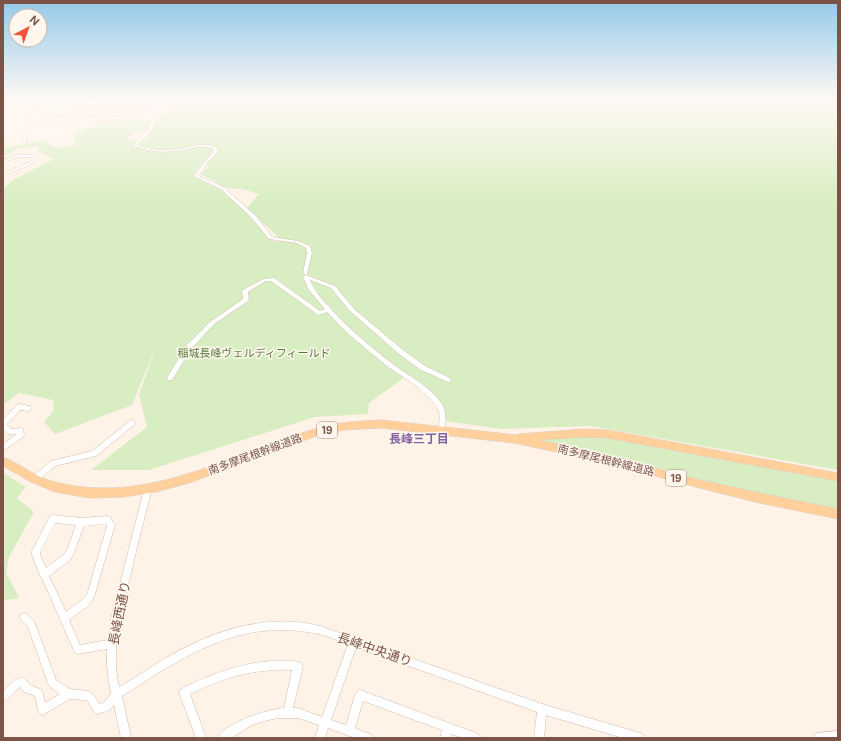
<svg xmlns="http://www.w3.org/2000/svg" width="841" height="741" viewBox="0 0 841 741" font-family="Inter,'Noto Sans JP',sans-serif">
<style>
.residential{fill:#f7e3d3}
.green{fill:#d8eec2;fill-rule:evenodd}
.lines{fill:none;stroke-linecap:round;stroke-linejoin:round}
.minor-casing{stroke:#d5baac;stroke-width:1}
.major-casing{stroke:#dacfcb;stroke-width:1}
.minor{fill:#fff;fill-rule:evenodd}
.major{fill:#ffd09c;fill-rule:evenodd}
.labels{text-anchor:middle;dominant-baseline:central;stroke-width:3;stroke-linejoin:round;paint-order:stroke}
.shield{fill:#fff7ee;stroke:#a38579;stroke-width:1}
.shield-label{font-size:10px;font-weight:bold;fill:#7b5447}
.park-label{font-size:11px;fill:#557c3b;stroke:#fff7ee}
.street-label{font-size:11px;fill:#7b5447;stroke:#fff7ee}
.neighbourhood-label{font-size:12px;font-weight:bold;fill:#84629f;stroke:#fff7ee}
.near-street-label{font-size:13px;fill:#7b5447;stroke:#fff7ee}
</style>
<rect width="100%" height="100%" fill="#fff2e6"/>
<path class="residential" d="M40,100h22l-10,3 -3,5 -20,9h-8l4,-4 16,-6 -5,-1z
M82,100h77l4,5 -28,7 3,5 -9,3 -30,6 -2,-7 -5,-3 -30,1 -22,5 2,-3 7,-2v-3l23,-4 -4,-7z"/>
<path class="green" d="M166,100h672v370l-247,-44 -90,3 -56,-8 -1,-11 -36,-35 -39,28 -1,11 -53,3 -166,53h-58l56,-43 -8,-32 18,-51 -25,61 -77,29 -11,-12 10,-12 -1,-10 -34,-7 -16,12v-216l10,-9 41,-21 -16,-8 1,-5 -20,3 -16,7v-8l41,-8c9,11 19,8 31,5l-1,-13 45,-11 41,-3 10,-11zM153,130c-7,9 -16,13 -27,8l9,-6zM201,164l8,1 -4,5 -6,3 27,15 17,1 16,5 -12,14 32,30 1,4 -9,-1 -28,-32 -22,-19 -28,-14z
M600,436l238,44v30l-81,-15 -220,-52 1,-5z
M3,473l23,14 -9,11 17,14 -25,45 -3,16 13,24 -5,2 -11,1z"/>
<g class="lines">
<g class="minor-casing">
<path id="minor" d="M88,100h4l1,5 20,-5h6l-23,6 4,3 -1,3 12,6 51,-12 -3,-6h4l2,5 2,1 -1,1 1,2 -12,13 -5,11 -13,12c12,5 29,6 42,4 14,-2 23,-8 37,-2l2,4 -11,12 -8,13 24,11 33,29 16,21 26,4 12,5 2,7 -5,21 -2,1 -2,-2 4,-20 -1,-5 -9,-5 -28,-4 -17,-21 -31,-29 -25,-12 -1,-1 10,-15 9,-10 -1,-2c-12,-6 -23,1 -36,2 -14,2 -30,0 -43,-5v-2l13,-12 5,-11 11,-12v-1l-52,12 -14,-7 -35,7 5,4h8v2h-1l-11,-1 -4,-5 -23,5 -7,6 -4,13 -3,-1 3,-12 9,-8 62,-12v-2l-3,-2h-2z
M19,155h13l3,5 -5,5 -27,10v-2l25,-10 3,-3 -1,-3h-11l-16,5v-2z
M306,275l29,11 19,23 49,41 22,16 25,12 1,2 -1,2h-2l-27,-12 -22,-16 -49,-43 -19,-23 -21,-8c5,12 13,21 22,30 20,22 45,42 69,60 15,10 33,20 42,36 4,8 3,19 0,27l-2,1 -2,-1 -1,-2c1,-7 3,-15 0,-21 -6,-16 -37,-34 -51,-44 -21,-17 -42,-34 -60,-54l-8,3 -2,-1 -46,-33h-5l-18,11 1,8 -1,1 -34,23 -23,25 -19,31h-4l-1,-2 1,-2 19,-31 23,-23 33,-23 -1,-8 1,-1 20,-11 11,-1 46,33 5,-2 -16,-19 -6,-13z
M19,404l11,2 1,2 -1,2 -2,1 -8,-1 -13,14 4,5 10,-1 2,1 1,6 -1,2 -20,14v-7l14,-10c-7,1 -9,0 -14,-5v-9l14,-15z
M132,420l2,1 1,2 -1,2 -38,31 -41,10 -17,15 -3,1 -3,-1 -1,-2 1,-2 19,-16 41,-10 38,-30z
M148,486l3,1 1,2c-7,27 -14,54 -20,80 -10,39 -22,78 -13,118 18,-10 34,-22 52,-32 37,-21 79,-36 122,-33 9,0 18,2 27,4l222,78 98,29 3,2 2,3h-22l-77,-23 -2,23h-10l3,-26 -181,-65 -25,73 15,5 9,-30 2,-3 3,-2 116,43 3,2 2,3h-18l-12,-4 -1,4h-10l2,-8 -79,-29 -8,27 17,7 2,3h-19l-27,-10 -3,10h-10l4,-13 -21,-7h-20l-10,2 -16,5 -21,13h-13c6,-15 50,-29 66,-30l8,-38c-36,-2 -70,8 -102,24l16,44h-10l-17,-46 2,-3c30,-15 61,-27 95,-28 8,0 18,-1 25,2l2,3 -10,42h5l24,9 26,-73c-10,-3 -19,-8 -29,-10 -79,-17 -134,22 -197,62l9,42h-10l-7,-33 -4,5 -6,2 -7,2 -3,-2 -5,-9 -3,-3 -16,-1 -28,16 -3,-2 -4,-17 -11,-4 -4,-5 -14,13 -3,2v-11l12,-11 7,-3 3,2 5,6 12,5 3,13 15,-9 -11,-8 -21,-59 -7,-7 -1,-3 1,-3 3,-1 3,1 7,7 22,59 14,9 18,2 3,2 4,4 4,7 6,-2 6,-9c-3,-15 -5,-29 -4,-44l-29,5 -3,-1 -33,-75h-1l-9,-23v-4l18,-35 3,-1 28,3 26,-2 3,1 5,8 -21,72 -6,9 -19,14 11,25 28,-5 4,-25 32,-126 1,-2zM55,523l21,2 -9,25 -4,5 -17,13 -6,-13v-3zM105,524l2,2 -20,69 -5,5 -16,12 -17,-36 20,-15 4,-6 11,-29z
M838,731v7h-26l2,-3 3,-2z"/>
</g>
<g class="major-casing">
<path id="major" d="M19,100h14l-30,4v-2z
M381,420l135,15 3,-1 65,-5 24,1 230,43v8l-230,-43 -24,-1 -45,3 65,14 92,25 64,14 78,16v10l-78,-16 -64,-16 -92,-25 -90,-19 -133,-15 -38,2 -24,5 -130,48 -33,9 -33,5 -34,1 -34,-6 -24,-10 -28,-16v-9c18,7 33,21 52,25 94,24 176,-29 263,-54 20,-6 42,-7 63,-8z"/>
</g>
<use href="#minor" class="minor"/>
<use href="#major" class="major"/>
</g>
<linearGradient id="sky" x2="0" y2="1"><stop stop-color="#94c9e9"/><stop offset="0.49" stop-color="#fff9f4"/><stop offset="1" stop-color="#fff9f4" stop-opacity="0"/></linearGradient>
<rect width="841" height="204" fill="url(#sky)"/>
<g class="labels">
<g class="shield">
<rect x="317" y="422" width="20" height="16" rx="3"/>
<rect x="666" y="470" width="20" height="16" rx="3"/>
</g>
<g class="shield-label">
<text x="327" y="430">19</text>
<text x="676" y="478">19</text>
</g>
<g class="park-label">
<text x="254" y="353">稲城長峰ヴェルディフィールド</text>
</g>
<g class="street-label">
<text transform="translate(255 454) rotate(-20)">南多摩尾根幹線道路</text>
<text transform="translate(606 460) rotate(14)">南多摩尾根幹線道路</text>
</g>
<g class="neighbourhood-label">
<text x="419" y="438">長峰三丁目</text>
</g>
<g class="near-street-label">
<text transform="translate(119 613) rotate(-79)">長峰西通り</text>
<text transform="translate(375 649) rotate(19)">長峰中央通り</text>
</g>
</g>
<rect width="841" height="741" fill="none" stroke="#7b5447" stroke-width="8"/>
<g transform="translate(28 28) rotate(41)"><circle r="19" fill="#fff7ee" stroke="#cab6ab"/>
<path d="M0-3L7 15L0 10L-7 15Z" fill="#f5543e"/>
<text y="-6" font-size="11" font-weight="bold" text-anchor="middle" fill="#7b5447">N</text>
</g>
</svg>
